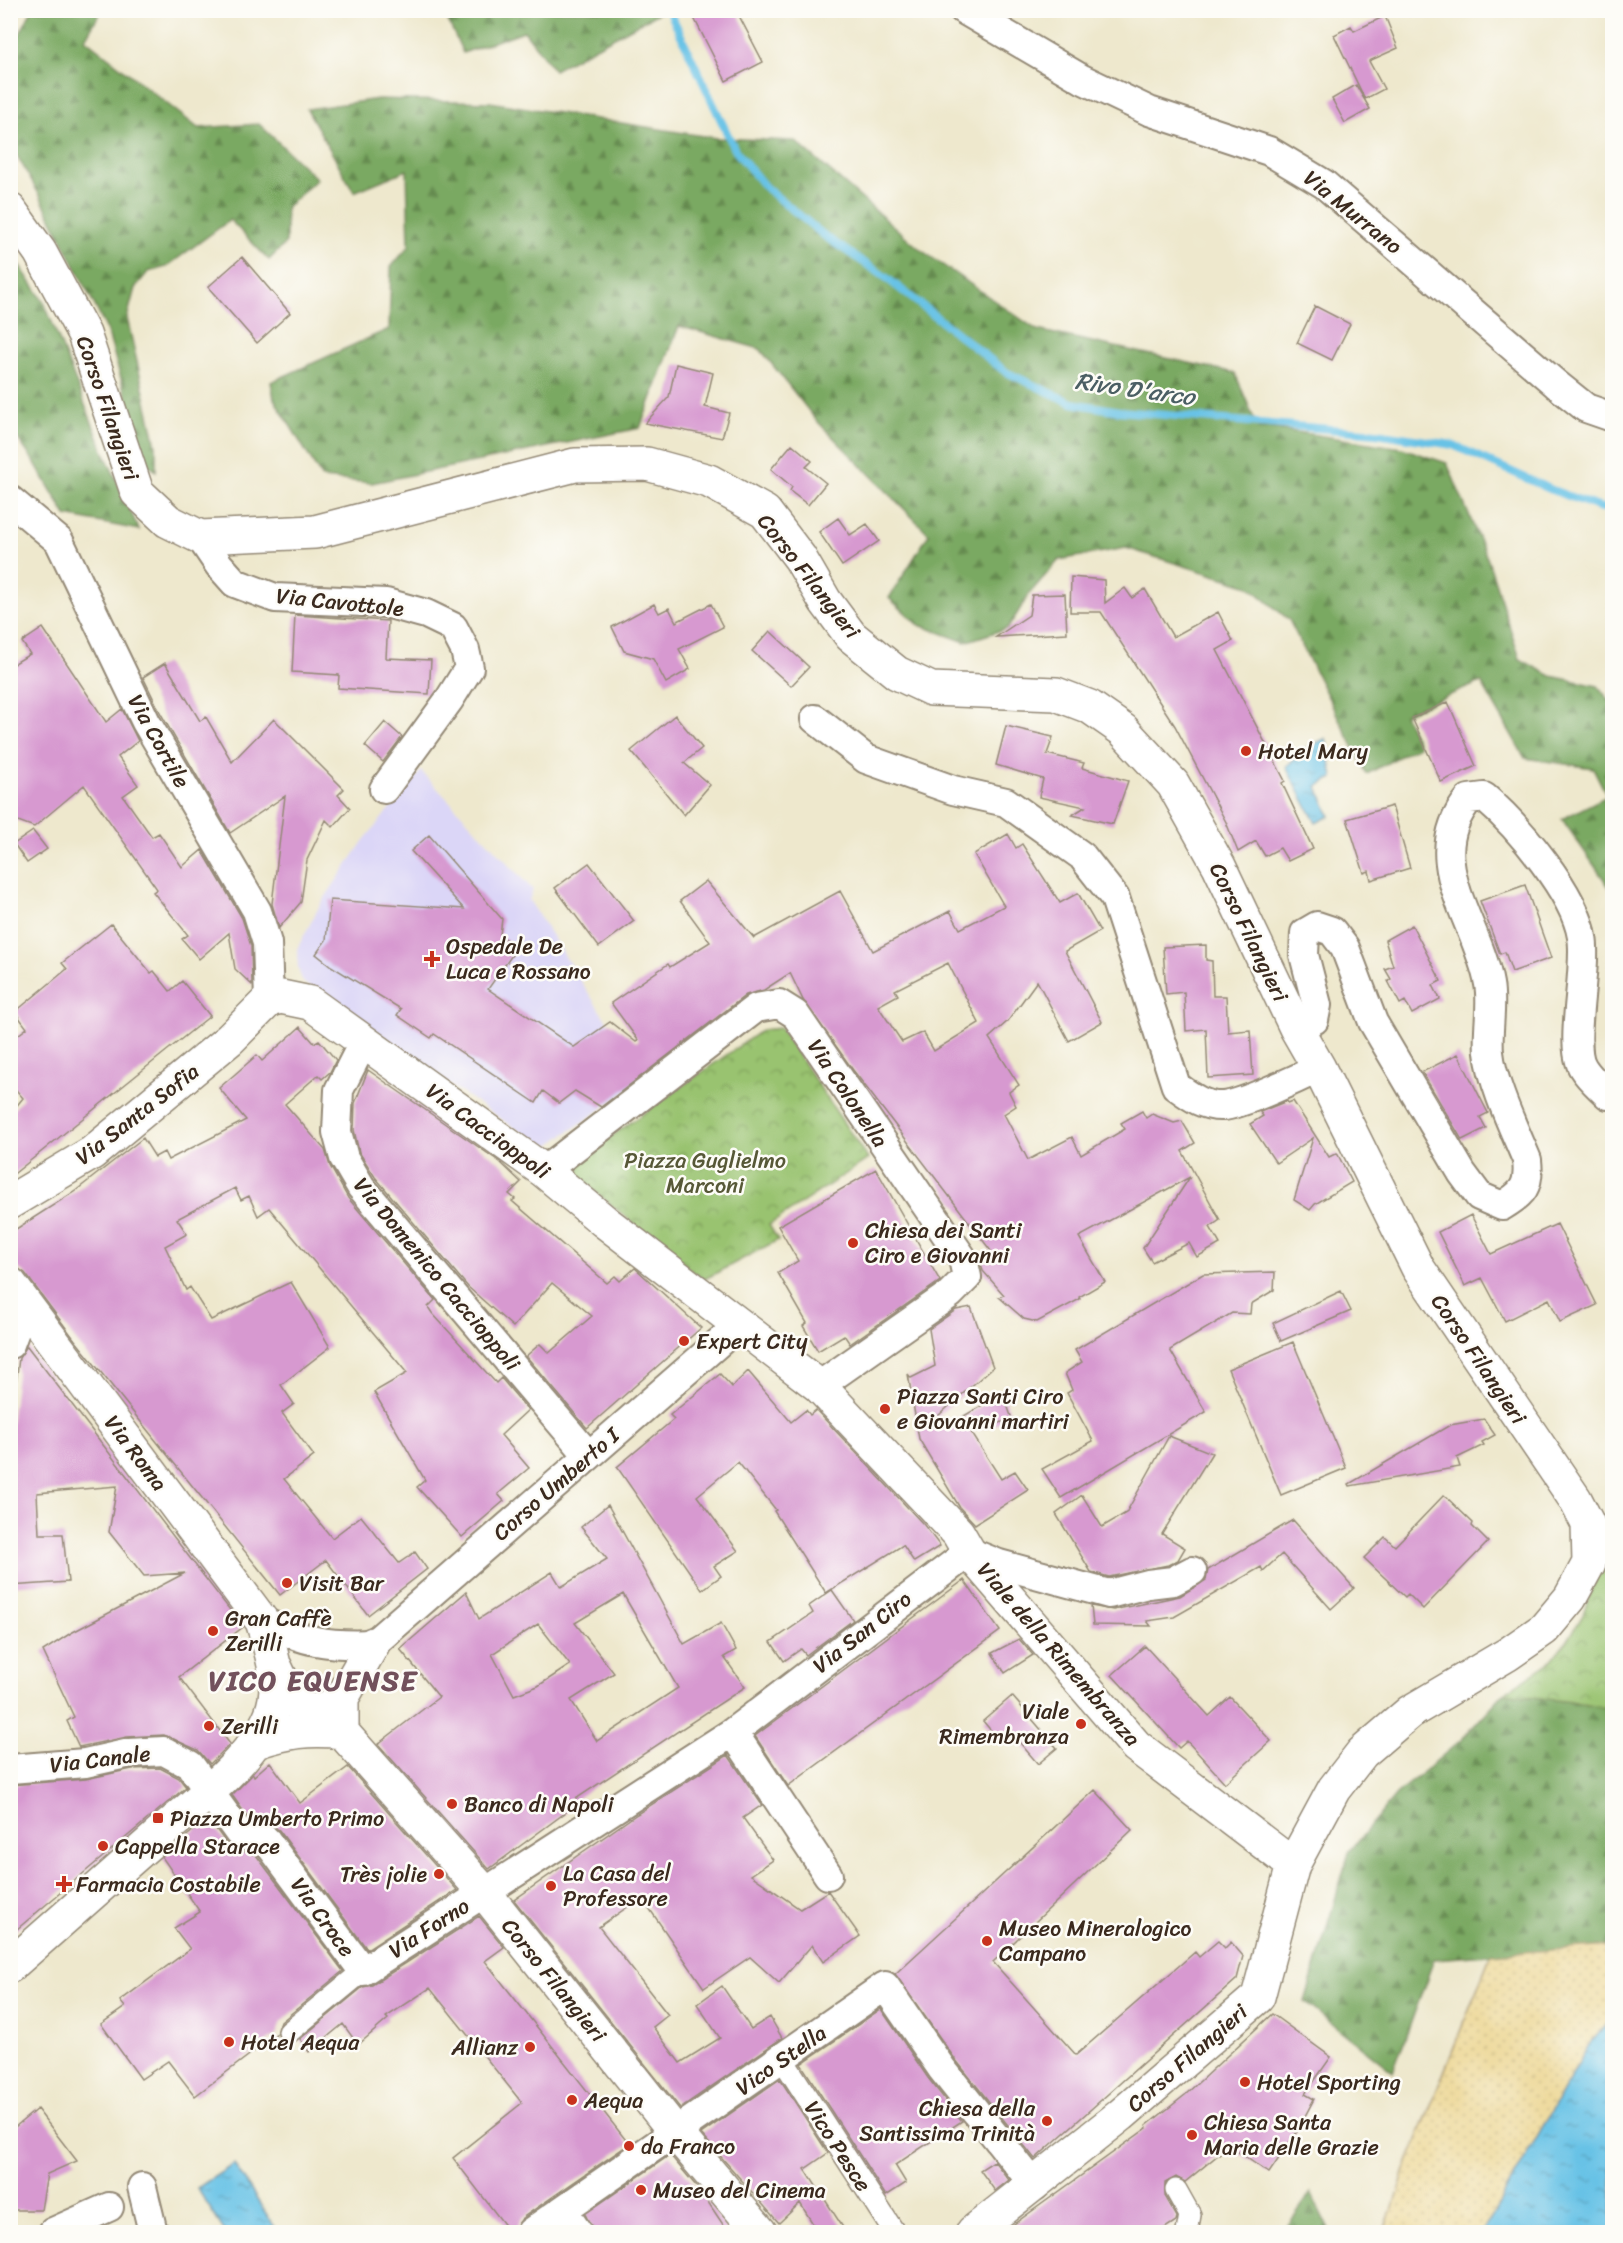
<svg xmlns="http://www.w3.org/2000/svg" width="1623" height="2243" viewBox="0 0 1623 2243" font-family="Sriracha,sans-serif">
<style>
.built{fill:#dbd6f7}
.forest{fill:url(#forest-firs);stroke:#5a6a40;stroke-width:1.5}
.sand{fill:url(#sand-dots);stroke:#94825e;stroke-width:1.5}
.park{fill:url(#park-crowns);stroke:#6a7647;stroke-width:1.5}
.water{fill:url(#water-ripples);stroke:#527682;stroke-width:1.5}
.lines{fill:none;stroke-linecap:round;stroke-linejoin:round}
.stream{stroke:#68c2e6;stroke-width:8}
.building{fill:#d799d0;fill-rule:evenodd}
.pedestrian-casing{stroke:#948976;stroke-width:24}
.minor-casing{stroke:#948976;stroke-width:32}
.tertiary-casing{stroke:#948976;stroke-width:36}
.pedestrian{stroke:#fff;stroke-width:21}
.minor{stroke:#fff;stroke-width:28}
.tertiary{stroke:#fff;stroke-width:33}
.poi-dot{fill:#c8321e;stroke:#fdfcf7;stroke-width:2}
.labels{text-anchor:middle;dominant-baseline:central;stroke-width:5;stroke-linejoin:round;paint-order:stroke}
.street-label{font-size:22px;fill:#3b2a1e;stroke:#fdfcf7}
.poi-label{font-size:22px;fill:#3b2a1e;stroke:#fdfcf7;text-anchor:start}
.park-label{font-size:22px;fill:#575837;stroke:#fdfcf7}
.water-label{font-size:24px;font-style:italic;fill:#4b5f64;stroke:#fdfcf7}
.district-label{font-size:28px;font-weight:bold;letter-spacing:1.5px;fill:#72515c;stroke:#fdfcf7}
</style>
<defs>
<pattern id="forest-firs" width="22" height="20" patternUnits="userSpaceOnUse" patternTransform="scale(1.5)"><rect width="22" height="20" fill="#7aa962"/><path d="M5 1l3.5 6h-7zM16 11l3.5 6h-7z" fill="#658a50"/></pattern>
<pattern id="sand-dots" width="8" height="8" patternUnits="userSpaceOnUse" patternTransform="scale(1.5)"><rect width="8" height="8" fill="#eeda9e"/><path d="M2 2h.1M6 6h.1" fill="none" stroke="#cdbb88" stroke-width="1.8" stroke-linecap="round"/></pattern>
<pattern id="park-crowns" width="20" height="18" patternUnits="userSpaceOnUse" patternTransform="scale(1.5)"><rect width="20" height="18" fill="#99c370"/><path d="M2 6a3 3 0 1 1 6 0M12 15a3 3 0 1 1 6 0" fill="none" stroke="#7e9f5b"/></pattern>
<pattern id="water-ripples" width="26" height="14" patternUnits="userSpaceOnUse" patternTransform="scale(1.5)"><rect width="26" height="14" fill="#68c2e6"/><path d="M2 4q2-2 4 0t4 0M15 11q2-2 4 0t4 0" fill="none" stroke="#579eba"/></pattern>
</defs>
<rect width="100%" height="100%" fill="#fdfcf7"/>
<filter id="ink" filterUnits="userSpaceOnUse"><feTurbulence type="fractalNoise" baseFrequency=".0167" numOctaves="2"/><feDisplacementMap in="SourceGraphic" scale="12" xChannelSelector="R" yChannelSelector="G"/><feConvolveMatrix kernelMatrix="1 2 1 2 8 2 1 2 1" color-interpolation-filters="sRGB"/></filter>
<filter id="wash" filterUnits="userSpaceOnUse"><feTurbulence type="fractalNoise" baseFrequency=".008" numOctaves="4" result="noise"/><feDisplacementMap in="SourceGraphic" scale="24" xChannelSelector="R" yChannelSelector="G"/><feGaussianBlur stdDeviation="1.35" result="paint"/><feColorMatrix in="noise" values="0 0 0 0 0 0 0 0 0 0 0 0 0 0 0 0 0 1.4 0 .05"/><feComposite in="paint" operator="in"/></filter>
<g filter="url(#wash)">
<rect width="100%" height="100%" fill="#eee8cd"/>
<path class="built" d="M421,771l112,119 -4,10 71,111 46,67 -101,70 -114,-76 -128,-90 -5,-13 -1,-20 23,-44 44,-65z"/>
<path class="forest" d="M32,10l69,1 -16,28 113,89 61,-4 58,55 -31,29v35l-17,17 -39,-40 -64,47 -18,5 -13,16 -8,30 29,127v26l-11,-9 -38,-132 -67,-134 -29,-51v-94z
M452,11v-1l210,1 -108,59 -30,-39 -61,22 -18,-39z
M378,99l112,3 226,36 79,3 126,109 116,80 198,43 22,53 145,22 45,15 41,97 32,99 31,17 47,10 14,18v187l-50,-72 45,-23 -14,-28 -68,-10 -44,-76 -77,32 15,32 -52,28 -78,-154 -40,-34 -123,-38 -67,12 -29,33 -22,35 -43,14 -46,-17 -30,-27 40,-64 -113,-114 -56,-71 -81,-23 -39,102 -268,55 -50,-5 -48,-79 -3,-17 118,-53 2,-62 18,-21 -2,-76 -53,22 -47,-83z
M10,251l34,51 59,148 36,80 -73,-14 -31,-53 -24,-34z
M1504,1693l74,10 34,7v236l-178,13 -41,113 -88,-70 44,-150 47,-57 65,-55z
M1311,2193l19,39h-47z"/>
<path class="sand" d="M1612,1946v72l-23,27 -106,187h-98l20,-62 86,-216z"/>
<path class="park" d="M780,1028l88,131 -99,66 9,15 -75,40 -137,-112 196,-138z
M1612,1543v167l-34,-7 -74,-10 45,-30 19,-23 15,-25 13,-38v-31z"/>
<path class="water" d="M1326,738l7,40 -16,8 13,30 -14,7 -30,-56 20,-19z
M1612,2018v214h-129l106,-187z
M234,2164l44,68h-53l-28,-44z"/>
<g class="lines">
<path class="stream" d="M669,10l66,140 30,37 61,50 58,39 122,96 66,31 47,8 257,22 77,12 99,45 49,18h11"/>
</g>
<g id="blocks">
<path class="building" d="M690,10h46l27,52 -37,19z
M1385,16l13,32 -29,13 15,28 -19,10 -31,-64 17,-9 3,5z
M1356,85l14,24 -25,14 -13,-24z
M242,257l48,56 -33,30 -49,-56z
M1315,306l35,18 -18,36 -35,-17z
M676,364l37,9 -8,34 24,6 -7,25 -77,-15 24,-26z
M792,444l20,17 -6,6 20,16 -18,22 -18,-14 2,-4 -21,-18z
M838,518l12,17 17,-11 12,17 -37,25 -23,-34z
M1071,577l33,3 1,23 20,-15 7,10 13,-9 28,48 45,-25 15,29 -16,9 68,131 -3,2 31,66 -25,12 -8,-13 -15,8 -9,-15 -18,11 -12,-30 -51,-96 -74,-114h-31z
M1065,594l2,39 -71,4 33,-22 3,-20z
M654,604l5,9 10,-5 7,14 35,-18 12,23 -44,22 11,20 -24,14 -13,-24 -29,-8 -12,-24z
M295,615l93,6 -2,37 45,2 -2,34 -91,-6 1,-13 -47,-3z
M43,628l63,94 16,-13 16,32 -20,16 20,28 -15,11 29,41 7,-4 23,34 20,-17 40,68 9,28 1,39 -17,-16 -6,-36 -30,26 -17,-20 6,-4 -35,-43 4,-3 -73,-104 -50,42 -24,-9v-152l20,-12 -8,-12z
M770,631l39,36 -18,19 -39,-35z
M165,663l35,58 6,-4 26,45 42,-43 70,70 -6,6 12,13 -17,19 -7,-7 -19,40 -6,42 -22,26 -7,-24 13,-108 -55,37 -69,-119 -18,-37z
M1448,702l28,64 -35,16 -29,-64z
M675,715l27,33 -18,15 26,22 -26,30 -53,-64z
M385,722l17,15 -19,25 -18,-16z
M1006,726l47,11 -6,17 37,9 -2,5 46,13 -15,43 -41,-9 13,-8 -46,-10 4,-18 -47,-14z
M1392,806l18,62 -39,12 -2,-9 -5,2 -17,-54z
M33,831l14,18 -20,14 -13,-19z
M1008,834l8,14 6,-4 38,59 18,-10 22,38 -35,20 37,71 -33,19 -32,-60 -29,40 -19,17 30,47 -10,7 7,14 -12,8 24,46 44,-23 9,18 44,-26 -4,-6 21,-12 4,7 6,-4 22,9 8,-2 13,22 -13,8 38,69 -10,7 10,17 -23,13 -8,-14 -37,19 -9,-14 47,-71 -111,60 26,45 -26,15 1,2 -43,23 -13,-3 -25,-22 5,-2 -21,-24 -4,-14 12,-6 -138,-181 -50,-70 -13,-27 -26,17 -18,5 -145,112 -26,-16 -16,12 -16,-12 -7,12 -102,-69 -3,4 -34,-23 4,-6 -70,-43 -15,-12 10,-14 4,-40 134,9 -53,-58 18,-16 73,84 -2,16 17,13 -29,41 86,58 36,-25 26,20 2,-2 -27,-37 57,-39 2,3 40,-25 -30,-41 26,-20 48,57 86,-47 33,60 77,-40 10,18 44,-23 -30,-52zM948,963l31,60 -45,28 -11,-19 -21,10 -24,-36 20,-11 -3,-5z
M589,863l45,58 -35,26 -44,-59z
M1525,885l26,73 -39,14 -7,-20 -5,2 -20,-53z
M111,924l40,49 3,-2 16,20 12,-10 28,35 -200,161v-63l13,-16 -13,-15v-42l17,-13 -12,-16 52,-43 -5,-6z
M1412,925l29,56 -8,4 7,14 -28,15 -7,-13 -5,3 -12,-23 3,-2 -6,-10 8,-3 -8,-26z
M1206,945v15l6,1 1,35h13l2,36 22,-2 3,45 -45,3 -2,-49 -20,2 -2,-39 -18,2 -3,-47z
M300,1027l14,16 5,-3 17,20 -6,12 -8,7 -4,-4 -33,29 40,46 5,16 18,32 87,102 -7,7 4,6 64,70 5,-5 27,32 -27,25 28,33 -31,26 6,7 -42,36 -45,-50 8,-7 -51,-88 33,-19 -138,-165 -11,8 -9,-20 -8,4 -6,-12 -58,31 10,15 -22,12 21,44 4,-3 21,33 80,-38 39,65 -49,38 13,19 -12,9 32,43 -30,23 48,59 29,-22 38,47 16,-11 12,17 -59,46 -42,-55 -46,35 -205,-255 -50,-67 -9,-6 -3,-36 61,-39 69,-54 12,19 9,-5 4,8 78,-40 -27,-32 38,-33 5,6z
M1458,1054l30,59 -8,4 6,11 -24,12 -40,-68z
M368,1070l132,92 21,20 -12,12 6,5 -3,2 95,82 8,-7 5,5 15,-13 66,60 -114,100 -61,-72 14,-12 9,9 43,-37 -40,-33 -39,44 -45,-40 -93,-110 -16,-25 -5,-22 1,-27z
M1287,1101l1,2 5,-2 36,56 8,-4 15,29 -37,22 -5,6 -16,-10 19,-62 -37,25 -26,-39 13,-8 -3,-4z
M876,1169l64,112 -90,63 -6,-9 -26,16 -15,-25 4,-3 -29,-50 20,-12 -20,-35z
M1471,1215l20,39 66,-30 40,81 -37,17 -11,-23 -44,22 -23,-43 -17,8 -27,-54z
M1275,1272l-1,18 -23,14 -1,10 -18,-1 -62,37 36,62 -145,86 -19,-29 51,-28 -26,-48 5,-3 -7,-17 17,-11 -7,-12 128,-76z
M1341,1291l10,20 -70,30 -8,-18z
M971,1307l22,60 -54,48 8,11 56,-33 9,26 -41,13 30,47 14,-8 13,19 -53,34 -15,-16 -41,-69 -11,-65 3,4 24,-12 -6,-37 27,-19z
M1293,1342l53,126 -65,27 -53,-126z
M27,1346l216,281 -64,50 51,67 -20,20 -12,-14 -34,-15 -37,2 -48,10 -12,-26 7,-4 -31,-66 28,-18 114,-60 -41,3 -35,-44 8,-46 -80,7 2,41h24l5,48 -58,4v-154l9,-74z
M748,1371l43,51 15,-12 4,5 6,-5 108,115 16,21 -26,16 -11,-17 -77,48 -52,-82 2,-1 -38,-48 -41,34 41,55 -24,15 7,10 -19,14 -85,-123 57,-48 -4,-4 50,-41 12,13z
M1484,1419l11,16 -13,7 2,3 -27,13 3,9 -110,19 -1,-2 101,-59z
M1169,1436l43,17 -50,81 23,14 -7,12 -10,5 -59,12 -18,-5 -35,-58 26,-19 20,32 24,-14z
M1444,1495l29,28 -1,3 16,16 -65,67 -15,-15 -3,3 -41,-39 21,-21 10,9z
M608,1505l76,139 37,-21 15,27 -12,7 21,30 -174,115 2,5 -84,62 -111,-125 61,-47 -39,-48 66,-57 13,27 73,-47 9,15 46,-28 -26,-32zM623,1594l55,94 -81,53 -26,-41 43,-27 -39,-50zM538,1624l32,41 -32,21 -24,9 -22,-41z
M1293,1520l61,68 -23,21 -49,-55 -19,17 -2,-4 -87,50 -27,4 4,5 -58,-1 -2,-19 22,4 67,-14 26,-16 2,-10z
M964,1580l36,51 -212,155 -33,-50z
M832,1590l21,30 -47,35 -5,-6 -17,12 -13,-19 42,-29 -4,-7z
M1019,1639l14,16 -28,18 -13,-20z
M1145,1646l64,70 21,-19 41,44 -46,42 -38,-42 -8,7 -67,-73z
M1012,1696l45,52 -19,16 -29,-34 -11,9 -15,-18z
M728,1755l34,50 -19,13 30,42 -22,15 49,34 28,-18 32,45 -37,26 -11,-17 -33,38 -29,-26 -46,31 -57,-83 -3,2 -5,-8 -40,28 69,88 -15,12 27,36 40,-25 -23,-34 25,-18 29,43 19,-12 12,21 -102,70 -166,-208 123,-86z
M270,1762l30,41 48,-36 109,123 -90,59 -88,-119 -9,-6 -21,-5 -17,-24 21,-21 1,2z
M160,1768l19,10 7,9 -176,148v-150l76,-6 46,-10z
M1095,1790l37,40 -139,132 83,93 119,-103 4,5 19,-16 7,7 6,-6 12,14 -6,23 -202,180 -80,-100 -60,-85z
M208,1818l18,25 9,6 21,6 87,116 -62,51 -4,12 -82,62 -27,-35 -27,18 -40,-55 24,-17 -5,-6 70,-52 -16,-21 26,-16 -38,-55z
M479,1916l25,31 -19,14 144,183 -107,74 -7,14h-5l-57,-74 69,-55 -92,-115 -44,29 2,2 -30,26 -15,-21 -34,28 -9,-13 63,-52 9,-2z
M881,2009l47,69 34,43 -67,44 11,18 -20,13 -85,-132z
M1272,2014l59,43 -26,37 9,5 -18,34 -27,40 -40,-27 -44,36 -9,-5 -11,6v13l12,21 -1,4 -17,11h-156l144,-104 -1,-2 39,-31z
M780,2079l48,74 -23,16 41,63h-28l-18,-29 -21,20 -78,-89z
M37,2109l40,52 -30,13 -6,36h-31v-79z
M670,2155l32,38 26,39h-134l-9,-18z
M994,2161l15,19 -14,11 -15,-21z"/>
</g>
</g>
<g filter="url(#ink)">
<use href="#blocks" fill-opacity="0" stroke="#948976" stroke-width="1.5"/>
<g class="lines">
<g class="pedestrian-casing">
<path id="pedestrian" d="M289,2032l74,-61
M783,2060l111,172
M1176,2190l14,25 -3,17
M566,2209l16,23"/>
</g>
<g class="minor-casing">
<path id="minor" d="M964,10l118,69 67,32 120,40 55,33 232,200 30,24 26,9
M10,500l49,41 87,181 111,189 10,32 2,57
M200,537l19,28 16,18 40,15 111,5 40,11 27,13 12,23 4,18 -20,32 -65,89
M815,719l51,40 87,31 53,12 76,54 33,42 61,188c14,10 28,21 47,20 18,-1 78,-29 96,-38
M1296,1028l18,-8 3,-15 -13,-50 1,-22 12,-7 15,5 13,17 28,74 89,151 17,23 23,10c21,-12 28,-20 25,-46 -12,-29 -35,-77 -38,-108 -2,-22 4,-47 0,-68 -11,-63 -70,-125 -20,-185l15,-2c34,29 91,96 98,140 6,32 -14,109 1,131 6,10 17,19 25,27
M364,1041l-25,49 -2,42 7,26 17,29 227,268
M544,1171l212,-163 23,-4 16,10 168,245 4,18 -17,17 -131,92
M10,1344l15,-40
M262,1621c43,21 64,25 111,23l366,-319
M733,1732l95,143
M10,1769l75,-6 45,-10 34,-2 26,14 49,68 27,7 97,131 370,-239 236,-180 30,12 110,30 39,-10 25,-3 19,-10
M142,2187l11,45
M53,2232l56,-25
M531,2232l354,-246 57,83 93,117"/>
</g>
<g class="tertiary-casing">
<path id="tertiary" d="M10,210l30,42 44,82 53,158 31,29 32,16 115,-5 260,-67 72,-1 62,17 56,31 35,46 25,43 26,35 46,37 34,16 125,5 34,13 33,23 50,54 46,82 77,162 23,40 99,200 157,231 13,25 1,39 -19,35 -26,31 -36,25 -98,58 -48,41 -28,36 -41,76 -35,132 -137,118 -148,117
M10,1202l82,-49 138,-114 39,-39 12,-3 29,6 234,168 60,50 215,165 139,147 11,19 167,194 157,119
M10,1284l252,337c9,30 21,62 9,93 -17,45 -81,93 -117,125 -48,42 -96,85 -144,127
M275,1666c16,35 29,61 67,32
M342,1732l142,160 192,241 84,99
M342,1732v-34l31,-54
M256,1742c30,-10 53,-14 85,-10"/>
</g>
<use href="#pedestrian" class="pedestrian"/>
<use href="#minor" class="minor"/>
<use href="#tertiary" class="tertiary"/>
</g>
</g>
<g class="poi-dot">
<circle cx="1246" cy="751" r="6"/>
<path d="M429 950h6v6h6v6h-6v6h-6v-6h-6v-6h6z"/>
<circle cx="853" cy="1243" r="6"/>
<circle cx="684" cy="1341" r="6"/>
<circle cx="885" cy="1409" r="6"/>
<circle cx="287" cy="1583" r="6"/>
<circle cx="213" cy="1631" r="6"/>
<circle cx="1081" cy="1724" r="6"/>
<circle cx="209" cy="1726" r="6"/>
<circle cx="452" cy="1804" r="6"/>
<rect x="152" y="1812" width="12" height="12" rx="3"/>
<circle cx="103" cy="1846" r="6"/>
<circle cx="439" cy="1874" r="6"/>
<path d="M61 1875h6v6h6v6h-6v6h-6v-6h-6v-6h6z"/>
<circle cx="551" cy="1886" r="6"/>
<circle cx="987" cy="1941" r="6"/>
<circle cx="229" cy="2042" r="6"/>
<circle cx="530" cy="2047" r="6"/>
<circle cx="1245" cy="2082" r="6"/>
<circle cx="572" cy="2100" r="6"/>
<circle cx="1047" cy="2121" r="6"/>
<circle cx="1192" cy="2135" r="6"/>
<circle cx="629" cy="2146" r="6"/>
<circle cx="641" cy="2190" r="6"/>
</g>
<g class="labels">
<g class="street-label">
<text transform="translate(1353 212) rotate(39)">Via Murrano</text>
<text transform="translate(108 408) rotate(71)">Corso Filangieri</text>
<text transform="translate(809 576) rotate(52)">Corso Filangieri</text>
<text transform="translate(340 602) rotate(6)">Via Cavottole</text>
<text transform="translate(159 741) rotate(61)">Via Cortile</text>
<text transform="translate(1249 932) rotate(64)">Corso Filangieri</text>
<text transform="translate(848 1093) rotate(56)">Via Colonella</text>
<text transform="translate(137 1114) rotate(-38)">Via Santa Sofia</text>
<text transform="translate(488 1131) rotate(36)">Via Caccioppoli</text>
<text transform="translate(437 1274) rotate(50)">Via Domenico Caccioppoli</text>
<text transform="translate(1479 1359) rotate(56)">Corso Filangieri</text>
<text transform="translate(136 1453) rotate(53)">Via Roma</text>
<text transform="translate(556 1484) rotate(-41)">Corso Umberto I</text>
<text transform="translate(862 1632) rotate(-38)">Via San Ciro</text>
<text transform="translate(1059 1654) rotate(49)">Viale della Rimembranza</text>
<text transform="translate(100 1759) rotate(-7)">Via Canale</text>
<text transform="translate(323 1917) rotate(54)">Via Croce</text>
<text transform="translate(429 1928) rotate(-33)">Via Forno</text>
<text transform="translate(554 1980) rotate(51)">Corso Filangieri</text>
<text transform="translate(1187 2058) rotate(-41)">Corso Filangieri</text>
<text transform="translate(781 2060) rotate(-35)">Vico Stella</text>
<text transform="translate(838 2146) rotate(57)">Vico Pesce</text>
</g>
<g class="poi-label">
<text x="1258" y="751">Hotel Mary</text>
<text x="446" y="946">Ospedale De<tspan x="446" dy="25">Luca e Rossano</tspan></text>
<text x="865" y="1230">Chiesa dei Santi<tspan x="865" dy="25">Ciro e Giovanni</tspan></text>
<text x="696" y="1341">Expert City</text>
<text x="897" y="1396">Piazza Santi Ciro<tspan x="897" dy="25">e Giovanni martiri</tspan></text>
<text x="299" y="1583">Visit Bar</text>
<text x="225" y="1618">Gran Caffè<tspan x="225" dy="25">Zerilli</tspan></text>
<text x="1069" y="1711" text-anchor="end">Viale<tspan x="1069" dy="25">Rimembranza</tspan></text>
<text x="221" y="1726">Zerilli</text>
<text x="464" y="1804">Banco di Napoli</text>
<text x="170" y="1818">Piazza Umberto Primo</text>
<text x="115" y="1846">Cappella Starace</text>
<text x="563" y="1873">La Casa del<tspan x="563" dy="25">Professore</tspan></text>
<text x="427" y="1874" text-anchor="end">Très jolie</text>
<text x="76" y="1884">Farmacia Costabile</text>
<text x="999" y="1928">Museo Mineralogico<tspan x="999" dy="25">Campano</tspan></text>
<text x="241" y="2042">Hotel Aequa</text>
<text x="518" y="2047" text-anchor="end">Allianz</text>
<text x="1257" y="2082">Hotel Sporting</text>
<text x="584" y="2100">Aequa</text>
<text x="1035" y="2108" text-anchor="end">Chiesa della<tspan x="1035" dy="25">Santissima Trinità</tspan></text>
<text x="1204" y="2122">Chiesa Santa<tspan x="1204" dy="25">Maria delle Grazie</tspan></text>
<text x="641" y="2146">da Franco</text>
<text x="653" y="2190">Museo del Cinema</text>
</g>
<g class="park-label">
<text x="705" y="1160">Piazza Guglielmo<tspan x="705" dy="25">Marconi</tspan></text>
</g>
<g class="water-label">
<text transform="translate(1135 389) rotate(8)">Rivo D'arco</text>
</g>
<g class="district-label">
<text x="313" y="1680">VICO EQUENSE</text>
</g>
</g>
<rect width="1623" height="2243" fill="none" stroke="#fdfcf7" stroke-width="36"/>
</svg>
